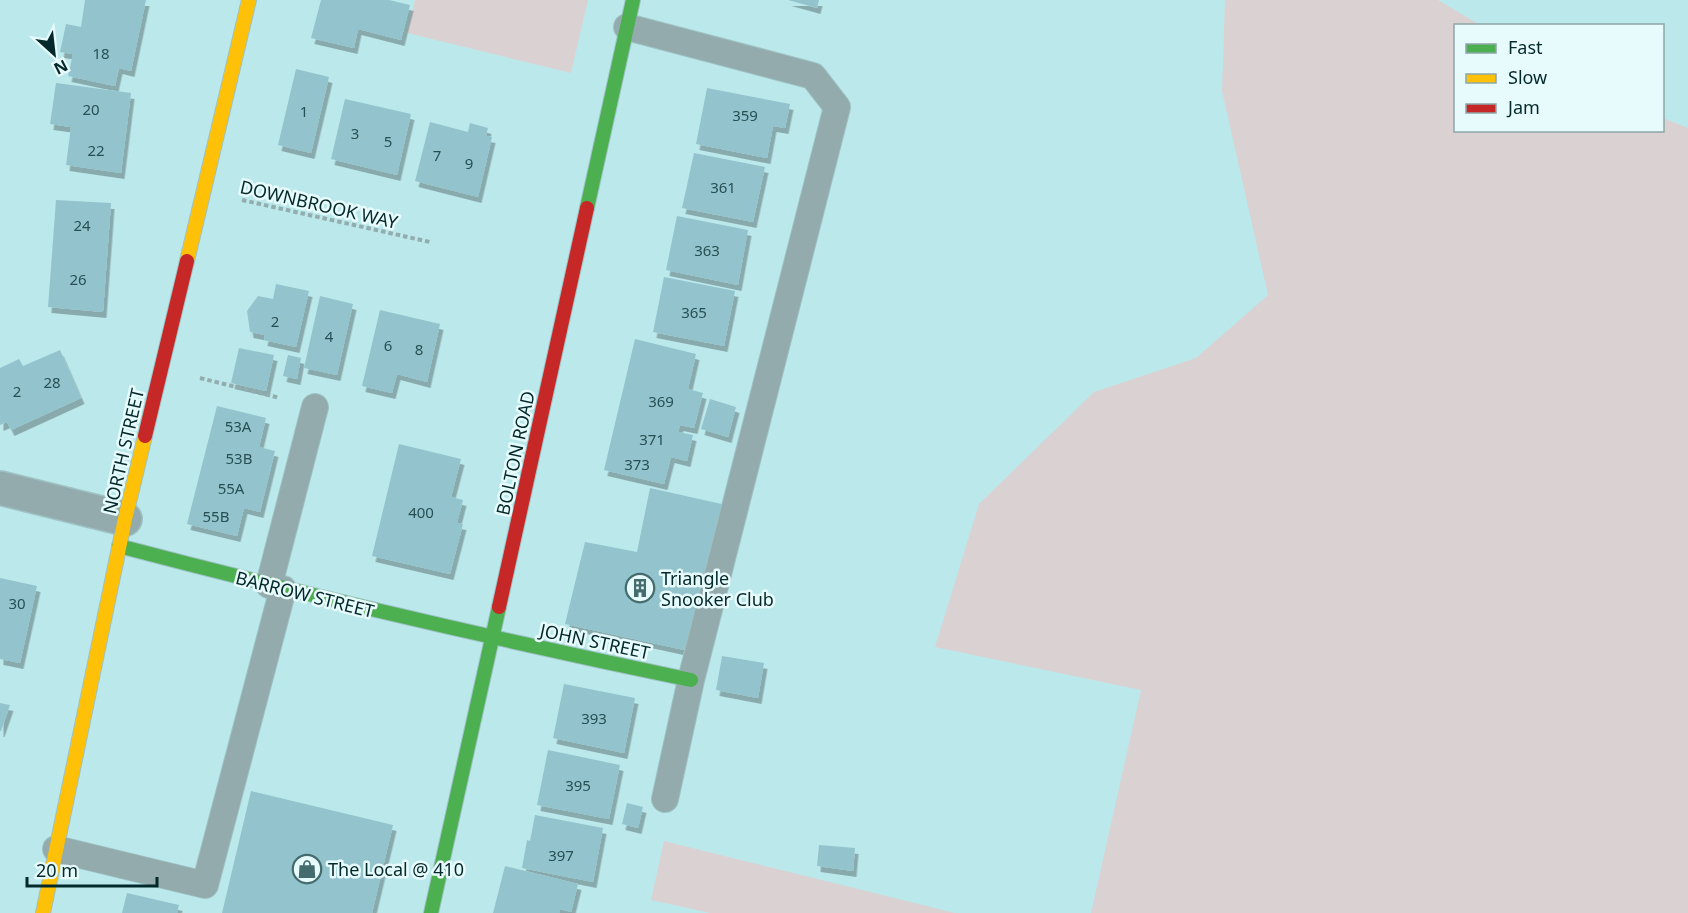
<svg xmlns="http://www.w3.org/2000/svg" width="1688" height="913" viewBox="0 0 1688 913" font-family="'Noto Sans',sans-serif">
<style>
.green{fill:#dad2d2}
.building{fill:#93c4cd;filter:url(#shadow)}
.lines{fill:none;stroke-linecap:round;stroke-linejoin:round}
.lane-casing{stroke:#9ec2c4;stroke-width:28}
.street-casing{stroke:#9ec2c4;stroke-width:36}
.fast-casing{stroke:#9ec2c4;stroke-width:16}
.slow-casing{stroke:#9ec2c4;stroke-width:16}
.jam-casing{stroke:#9ec2c4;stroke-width:16}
.path{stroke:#93acae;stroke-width:4;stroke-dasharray:4.5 3;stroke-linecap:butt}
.lane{stroke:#93abac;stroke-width:26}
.street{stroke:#93abac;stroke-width:33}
.fast{stroke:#4caf50;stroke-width:14}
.slow{stroke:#ffc107;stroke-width:14}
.jam{stroke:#c62828;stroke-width:14}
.labels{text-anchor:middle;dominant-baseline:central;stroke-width:5;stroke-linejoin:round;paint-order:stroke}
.number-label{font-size:15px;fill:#285054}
.street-label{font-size:18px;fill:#04292b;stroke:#e8fbfc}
.poi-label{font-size:18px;fill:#04292b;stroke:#e8fbfc;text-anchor:start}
</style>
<defs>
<filter id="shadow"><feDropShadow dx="3.5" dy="6" stdDeviation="0" flood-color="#0004"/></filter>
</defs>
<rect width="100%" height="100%" fill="#bbe8eb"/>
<path class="green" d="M415,0h173l-17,73 -164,-40z
M1225,0h213l42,25 -24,1v104h206l1,-12 25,10v785h-597l50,-223 -206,-43 44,-143 115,-112 102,-34 72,-63 -46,-204z
M664,841l291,72h-245l-59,-13z"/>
<path class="building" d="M85,0h61l-15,71 -12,-3 -4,18 -47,-10 5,-22 -13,-2 6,-28 15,3z
M321,0h68l21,5 -9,35 -43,-11 -4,19 -43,-10z
M788,0h31l-2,8z
M296,69l33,8 -18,76 -33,-8z
M56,83l75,10 -10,80 -55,-8 5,-38 -21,-3z
M707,88l83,16 -5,24 -12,-2 -6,32 -71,-14z
M345,99l66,15 -14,61 -66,-16z
M430,122l38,10 2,-9 18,5 -2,8 6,1 -14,60 -63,-16z
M694,153l71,14 -12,55 -71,-14z
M56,200l55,3 -8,109 -55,-5z
M677,216l71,14 -10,55 -72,-15z
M664,277l71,14 -11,55 -71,-14z
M276,284l33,7 -13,56 -32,-7 1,-5 -15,-3 -3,-21 11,-15 15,3z
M320,296l33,8 -16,71 -33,-7z
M380,310l60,14 -13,58 -30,-8 -5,19 -30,-7z
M635,339l61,15 -8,35 15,4 -9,35 -14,-3 -2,7 15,3 -6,26 -16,-4 -7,27 -60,-14z
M239,348l35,7 -8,36 -35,-8z
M60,350l21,48 -70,32 -4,-8 -7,3v-57l19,-9 4,7z
M288,355l13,3 -4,21 -14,-3z
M710,399l26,8 -8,30 -27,-8z
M217,406l49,12 -7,29 16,4 -15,61 -16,-4 -7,28 -50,-12z
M399,444l62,15 -10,38 12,3 -6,23 6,1 -13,50 -78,-18z
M650,488l76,17 -37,146 -124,-27 20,-82 52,10z
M0,578l37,8 -17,77 -20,-4z
M722,656l42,7 -6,35 -42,-8z
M564,684l71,14 -11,55 -71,-15z
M0,703l10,2 -9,26h-1z
M548,750l72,15 -11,54 -72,-14z
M251,791l142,34 -21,88h-150z
M627,803l16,4 -5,21 -16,-4z
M535,815l68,13 -10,54 -71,-14 5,-28 3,1z
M819,845l36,3 -2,23 -36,-5z
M505,866l73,18 -7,28 -11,-3 -1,4h-66z
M127,893l52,12 -2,8h-55z"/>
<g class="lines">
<g class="lane-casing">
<path id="lane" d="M627,27l186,49 24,31 -146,573 -26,119
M269,585l46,-178
M56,849l149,36 78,-296"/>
</g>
<g class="street-casing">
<path id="street" d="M0,488l125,31"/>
</g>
<g class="fast-casing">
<path id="fast" d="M587,208l46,-208
M119,546c190,50 380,94 572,134
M431,913l68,-306"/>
</g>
<g class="slow-casing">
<path id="slow" d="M187,261l62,-261
M43,913l82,-394 20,-83"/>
</g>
<g class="jam-casing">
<path id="jam" d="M145,436l42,-175
M499,607l88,-399"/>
</g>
<path class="path" d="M242,200l188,42
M200,378l80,20"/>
<use href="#lane" class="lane"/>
<use href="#street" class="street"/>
<use href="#fast" class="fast"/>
<use href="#slow" class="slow"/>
<use href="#jam" class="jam"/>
</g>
<defs>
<g id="building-ring" transform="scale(1.5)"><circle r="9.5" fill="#e8fbfc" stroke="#446c6e" stroke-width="1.5"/><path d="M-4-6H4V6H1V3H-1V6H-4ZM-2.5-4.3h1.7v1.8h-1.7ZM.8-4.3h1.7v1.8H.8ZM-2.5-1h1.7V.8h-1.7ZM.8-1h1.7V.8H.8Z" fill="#446c6e"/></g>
<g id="shop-ring" transform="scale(1.5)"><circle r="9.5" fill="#e8fbfc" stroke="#446c6e" stroke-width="1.5"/><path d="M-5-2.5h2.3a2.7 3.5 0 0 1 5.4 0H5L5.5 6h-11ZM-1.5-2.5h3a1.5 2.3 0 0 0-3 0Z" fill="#446c6e"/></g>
</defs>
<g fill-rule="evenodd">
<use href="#building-ring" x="640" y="588"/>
<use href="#shop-ring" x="307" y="869"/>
</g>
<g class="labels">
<g class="number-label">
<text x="101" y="53">18</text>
<text x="91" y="109">20</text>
<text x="304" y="111">1</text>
<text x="745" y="115">359</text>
<text x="355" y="133">3</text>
<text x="388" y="141">5</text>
<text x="96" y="150">22</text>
<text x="437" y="155">7</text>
<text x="469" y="163">9</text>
<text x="723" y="187">361</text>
<text x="82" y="225">24</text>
<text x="707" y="250">363</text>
<text x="78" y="279">26</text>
<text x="694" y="312">365</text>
<text x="275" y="321">2</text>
<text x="329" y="336">4</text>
<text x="388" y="345">6</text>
<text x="419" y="349">8</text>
<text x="52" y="382">28</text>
<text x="17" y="391">2</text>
<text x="661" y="401">369</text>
<text x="238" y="426">53A</text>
<text x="652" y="439">371</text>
<text x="239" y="458">53B</text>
<text x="637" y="464">373</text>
<text x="231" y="488">55A</text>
<text x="421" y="512">400</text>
<text x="216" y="516">55B</text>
<text x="17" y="603">30</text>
<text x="594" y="718">393</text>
<text x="578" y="785">395</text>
<text x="561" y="855">397</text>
</g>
<g class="street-label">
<text transform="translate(319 204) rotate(13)">DOWNBROOK WAY</text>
<text transform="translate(123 451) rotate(-77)">NORTH STREET</text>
<text transform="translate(515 453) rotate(-78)">BOLTON ROAD</text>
<text transform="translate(305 594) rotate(14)">BARROW STREET</text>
<text transform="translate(595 641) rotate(12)">JOHN STREET</text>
</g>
<g class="poi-label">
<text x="661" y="578">Triangle<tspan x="661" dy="21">Snooker Club</tspan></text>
<text x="328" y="869">The Local @ 410</text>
</g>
</g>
<rect x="1454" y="24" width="210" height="108" fill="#e8fbfc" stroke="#8da7a8" stroke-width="1.5"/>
<rect x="1466" y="44" width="30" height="9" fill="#4caf50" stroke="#8da7a8" stroke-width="1.5"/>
<text x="1508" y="54" font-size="18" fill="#04292b">Fast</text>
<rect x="1466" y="74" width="30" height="9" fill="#ffc107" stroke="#8da7a8" stroke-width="1.5"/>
<text x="1508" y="84" font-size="18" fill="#04292b">Slow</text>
<rect x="1466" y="104" width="30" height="9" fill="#c62828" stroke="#8da7a8" stroke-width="1.5"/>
<text x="1508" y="114" font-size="18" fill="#04292b">Jam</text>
<g transform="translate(54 54) rotate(153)" stroke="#e8fbfc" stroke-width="4.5" paint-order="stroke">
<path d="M0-4.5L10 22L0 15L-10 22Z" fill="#04292b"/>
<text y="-9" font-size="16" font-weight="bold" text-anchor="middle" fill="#04292b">N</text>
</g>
<path d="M27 877v9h130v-9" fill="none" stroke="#04292b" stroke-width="3"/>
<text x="36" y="877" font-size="18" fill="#04292b" stroke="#e8fbfc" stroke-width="4.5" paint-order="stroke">20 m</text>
</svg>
